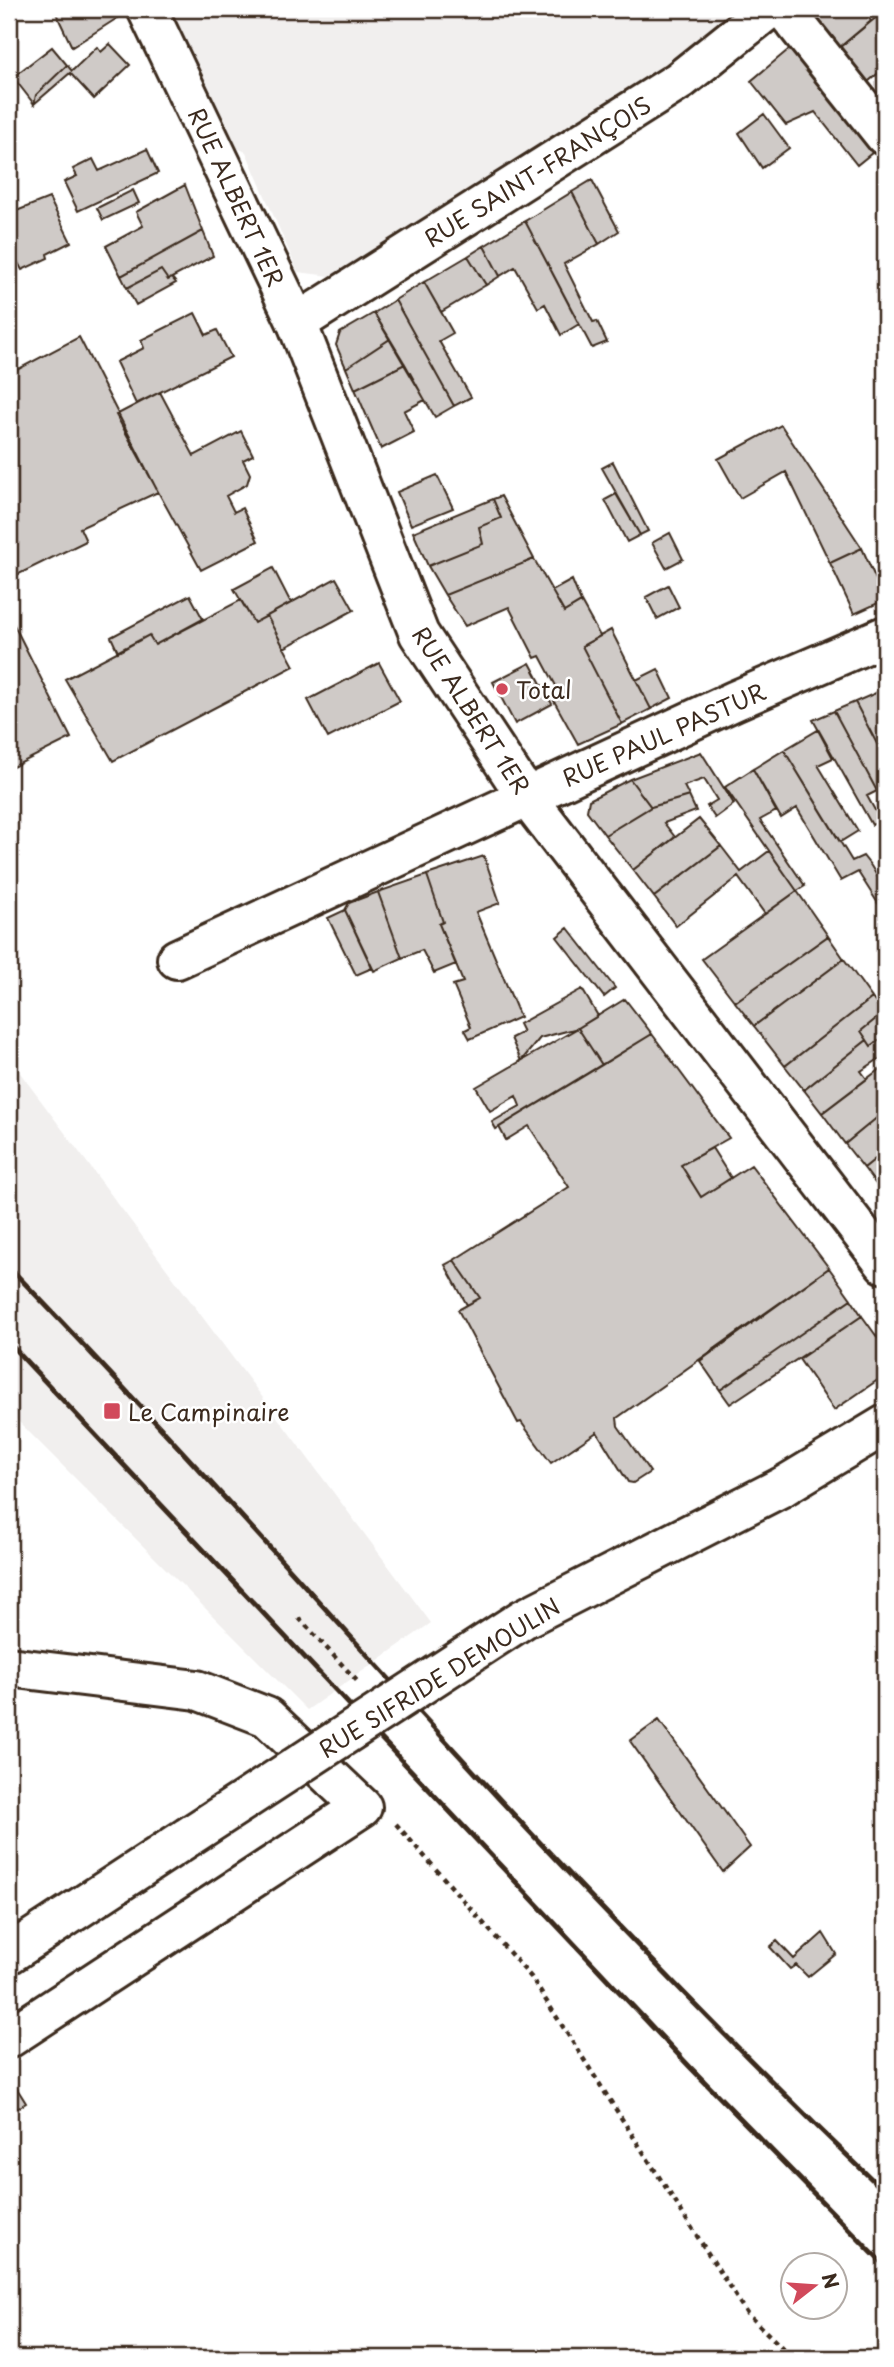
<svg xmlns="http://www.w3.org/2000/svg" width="894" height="2367" viewBox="0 0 894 2367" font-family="'Playpen Sans',sans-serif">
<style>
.built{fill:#f1efee}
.building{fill:#cfcac7;stroke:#3b2a1e;stroke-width:2}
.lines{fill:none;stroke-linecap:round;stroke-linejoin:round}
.minor-casing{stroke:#3b2a1e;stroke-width:44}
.major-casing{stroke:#3b2a1e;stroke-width:44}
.path{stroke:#3b2a1e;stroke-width:4.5;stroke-dasharray:5 5;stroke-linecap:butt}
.minor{stroke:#fff;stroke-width:38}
.major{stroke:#fff;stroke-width:38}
.rail{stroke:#3b2a1e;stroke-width:5}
.major-bridge-casing{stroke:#3b2a1e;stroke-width:44;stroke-linecap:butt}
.major-bridge{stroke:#fff;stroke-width:38}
.poi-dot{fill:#d1495b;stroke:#fff;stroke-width:2.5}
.labels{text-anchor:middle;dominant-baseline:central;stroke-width:5;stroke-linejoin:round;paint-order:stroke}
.street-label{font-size:23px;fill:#3b2a1e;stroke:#fff}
.poi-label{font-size:23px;fill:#3b2a1e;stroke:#fff;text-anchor:start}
</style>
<rect width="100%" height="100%" fill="#fff"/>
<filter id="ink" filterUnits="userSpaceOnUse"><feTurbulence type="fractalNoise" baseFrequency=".0143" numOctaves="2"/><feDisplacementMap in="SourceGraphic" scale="14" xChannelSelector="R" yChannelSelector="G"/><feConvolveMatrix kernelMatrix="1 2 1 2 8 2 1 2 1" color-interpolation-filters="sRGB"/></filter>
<g filter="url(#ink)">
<path class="built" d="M171,9h572l-79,67 -303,186 -31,14 -32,-4 -52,-120 -18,-8z
M9,1058l422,565 -124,87 -298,-298z"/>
<path class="building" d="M54,9h61l4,8 -47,30z
M829,9h33l9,12 -43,36 -16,-34z
M884,11l1,65 -4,-5 -24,20 -29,-34z
M110,44l20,21 -36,34 -24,-26 -36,31 2,-9 31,-30 5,6 25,-24 4,5z
M52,47l15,18 -31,30 -2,9 -21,-27z
M788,50l11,2 79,96 -21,17 -42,-53 -29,13 -35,-44z
M764,114l25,34 -27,20 -23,-35z
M147,149l11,24 -80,38 -14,-29 13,-6 -4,-7 20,-10 6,12z
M592,180l27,51 -20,13 -27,-52z
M185,185l18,46 -82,45 -15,-30 37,-20 -7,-14z
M133,190l6,13 -36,17 -6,-12z
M572,192l27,52 -35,20 29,58 4,-1 10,21 -15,6 -67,-127z
M49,198l22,44 -24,12 1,4 -26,12 -13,-24v-32z
M525,221l54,103 -18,11 -16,-31 -7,4 -23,-41 -15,9 -16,-30z
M203,231l10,25 -45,24 -7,-10 -34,18 -6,-12z
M484,246l16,30 -14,9 -18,-29z
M468,256l18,29 -45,27 -17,-30z
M161,270l7,10 4,-2 4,5 -40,22 -9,-17z
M424,282l29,51 -14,8 32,56 -17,9 -59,-106z
M395,300l59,106 -19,11 -61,-104z
M195,313l11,22 11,-5 14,27 -95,47 -20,-42 28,-14 -3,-8z
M374,313l16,26 -44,29 -10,-23 4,-12z
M79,337l79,155 -78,36 6,13 -71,35 -6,-12v-190z
M390,339l15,25 -50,25 -9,-21z
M405,364l20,36 -21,11 10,21 -33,17 -26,-60z
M160,392l34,64 47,-25 12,24 -10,5 7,14 -3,10 -21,12 8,16 8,-4 16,33 -57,29 -85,-155z
M781,425l81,123 -32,15 -44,-91 -46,26 -22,-39z
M613,462l35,69 -8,4 -38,-67z
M437,475l16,33 -42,17 -14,-33z
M616,494l24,41 -13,7 -22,-42z
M501,496l33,63 -89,36 -17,-29 55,-22 -4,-17 22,-9 -8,-19z
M493,499l8,19 -22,9 4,17 -55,22 -15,-34z
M670,533l13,26 -17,9 -14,-25z
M862,548l23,52 -31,14 -24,-51z
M534,559l30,53 17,-10 19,34 -18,10 40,78 -44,20 -24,-43 8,-4 -22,-41 -5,2 -26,-51 -44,19 -20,-31z
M273,568l18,35 -37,20 -20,-34z
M336,578l18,32 -70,38 -17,-32z
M572,580l9,22 -17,10 -12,-21z
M668,585l11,22 -22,12 -11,-22z
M190,595l13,24 -48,26 -6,-10 -31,17 -7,-15z
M241,600l13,23 13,-7 27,50 -181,95 -48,-82 84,-44 6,10z
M9,615l62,123 -62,31z
M611,630l40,79 -29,15 -40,-78z
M379,663l21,38 -72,37 -20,-38z
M530,663l22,41 -37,20 -22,-42z
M658,669l14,29 -21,11 -15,-29z
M885,689v70l-30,-57z
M855,702l30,57v27l-8,5 -43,-80z
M834,711l43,80 -10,5 14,25 -9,4 -59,-105z
M818,730l15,28 -15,7 40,66 -18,11 -56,-92z
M784,750l68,111 11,-5 8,10 14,23v17l-4,2 -23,-36 -17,9 -44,-73 -16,10 -28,-49z
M701,752l33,52 -19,14 -8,-12 10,-6 -13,-21 -20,7 5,10 -38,11 -21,-28z
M753,769l23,42 -16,9 45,66 -8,5 -72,-104z
M630,779l21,28 -46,28 -18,-24 2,-11z
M689,796l7,15 -32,12 11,14 -42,33 -28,-35 46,-28z
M699,819l22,27 -67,51 -21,-27z
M721,846l20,26 28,-21 28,40 -32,23 -27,-37 -62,49 -22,-29z
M484,856l16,47 -24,9 44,105 -50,22 -5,-9 6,-3 -18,-42 10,-3 -24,-58 4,-2 -16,-47z
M427,875l16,47 -4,2 17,40 -22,9 -12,-23 -20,8 -24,-66z
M797,891l31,45 -93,66 -33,-43z
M378,892l24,66 -28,13 -29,-61 4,-7z
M345,910l27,58 -16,7 -28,-57z
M568,928l47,60 -11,9 -47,-60z
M828,936l16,23 -90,67 -19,-24z
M844,959l28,39 -87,68 -31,-40z
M582,989l16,27 -20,12 -38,10 -19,23 -10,-23 12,-6 -4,-8z
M872,998l11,15 -22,18 6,9 -63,50 -19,-24z
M625,999l27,35 -50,31 -24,-37z
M883,1013l2,23 -14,10 -10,-15z
M578,1028l24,37 -106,64 -4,-7 28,-16 -4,-10 -26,15 -14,-24z
M652,1034l77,104 -48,27 20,32 50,-32 78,103 -212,150 1,8 32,46 -17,11 -5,-1 -31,-50 -46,31 -30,-41 -3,1 -60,-113 22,-12 -26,-38 115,-73 -40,-61 -23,14 -7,-13z
M885,1036v19l-24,16 6,8 -45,34 -18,-23 63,-50 4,6z
M885,1065v46l-40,33 -23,-31z
M885,1111v40l-21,17 -19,-24z
M712,1148l19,30 -30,19 -20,-32z
M885,1151v37l-4,3 -17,-23z
M454,1260l26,38 -13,7 -22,-40z
M829,1268l22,31 -131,91 -20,-29z
M851,1299l11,17 -132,88 -10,-14z
M862,1316l23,32v27l-51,35 -35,-51z
M659,1720l91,127 -27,25 -93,-131z
M823,1933l13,21 -28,23 -12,-12 -6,4 -20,-22 7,-6 17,18z
M11,2079l15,24 -17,11v-34z"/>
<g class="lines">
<g class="minor-casing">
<path id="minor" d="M784,9l101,127
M297,323l382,-242 90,-72
M177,959l557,-258 151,-65
M9,1667l188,23 70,27 95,90 -353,231"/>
</g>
<g class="major-casing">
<path id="major" d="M147,9l150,314 122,311 107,162 359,468
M782,1487l103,-62
M9,1954l179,-117"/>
</g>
<path class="path" d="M299,1618l59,64
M396,1824l135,153 216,337 46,44"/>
<use href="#minor" class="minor"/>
<use href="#major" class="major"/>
<path class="rail" d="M9,1267c178,184 346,378 521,565 115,123 233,243 355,360
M9,1343l681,724 195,199"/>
<g class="major-bridge-casing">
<path id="major-bridge" d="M188,1837l335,-218 259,-132"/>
</g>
<use href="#major-bridge" class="major-bridge"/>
</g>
</g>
<g class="poi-dot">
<circle cx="502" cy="689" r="7"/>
<rect x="103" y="1402" width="18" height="18" rx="3.5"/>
</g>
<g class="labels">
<g class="street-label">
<text transform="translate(537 171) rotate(-32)">RUE SAINT-FRANÇOIS</text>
<text transform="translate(237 197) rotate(65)">RUE ALBERT 1ER</text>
<text transform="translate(472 710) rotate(57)">RUE ALBERT 1ER</text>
<text transform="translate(664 734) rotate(-24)">RUE PAUL PASTUR</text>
<text transform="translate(439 1677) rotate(-32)">RUE SIFRIDE DEMOULIN</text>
</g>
<g class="poi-label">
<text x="516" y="689">Total</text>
<text x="128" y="1411">Le Campinaire</text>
</g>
</g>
<rect width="894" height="2367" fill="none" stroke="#fff" stroke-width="35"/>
<rect x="18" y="18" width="859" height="2332" fill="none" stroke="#3b2a1e" stroke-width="2.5" filter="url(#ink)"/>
<g transform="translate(814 2286) rotate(73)"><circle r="33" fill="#ffffff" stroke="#b1aaa5" stroke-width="2"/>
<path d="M0-5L12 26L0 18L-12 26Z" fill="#d1495b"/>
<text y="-10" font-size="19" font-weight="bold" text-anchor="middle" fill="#3b2a1e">N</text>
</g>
</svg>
